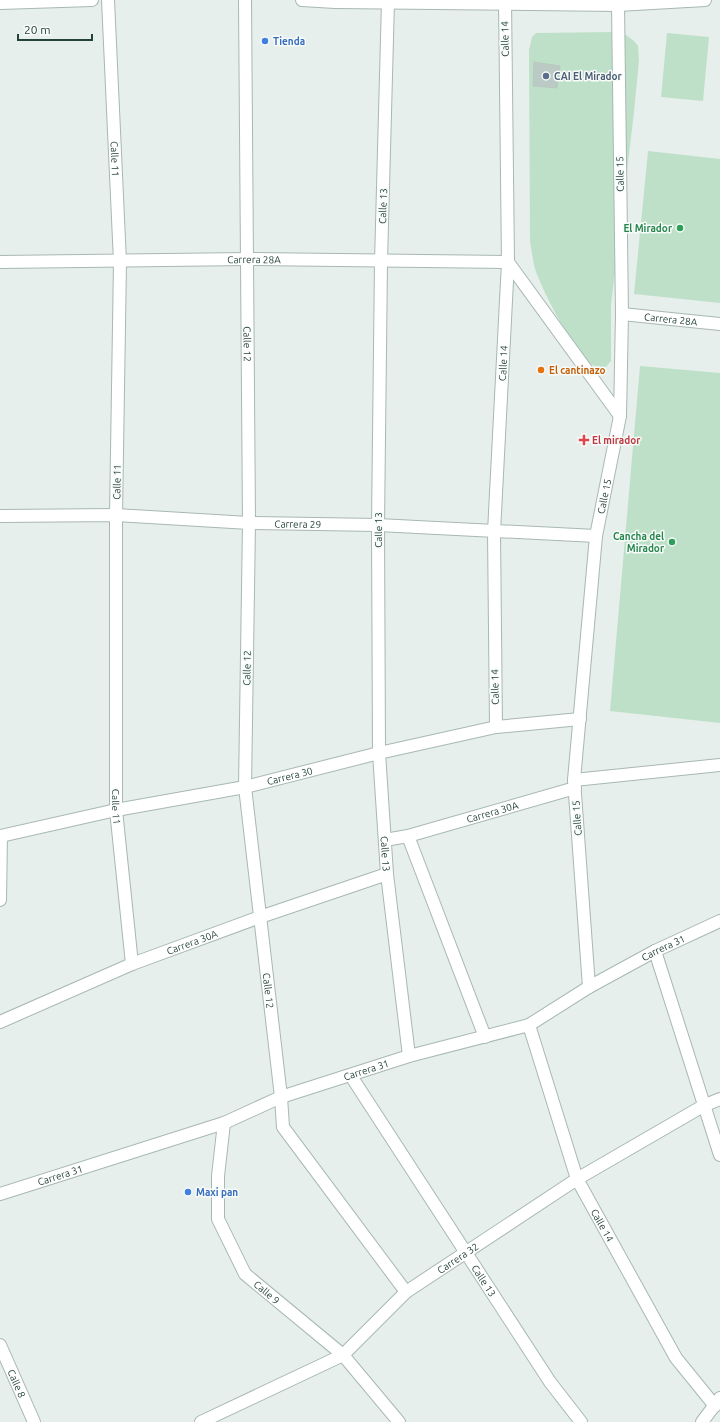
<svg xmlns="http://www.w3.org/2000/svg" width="720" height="1422" viewBox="0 0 720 1422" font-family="Ubuntu,sans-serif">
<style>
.green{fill:#bfe0c8}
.building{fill:#bbcac4;stroke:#b8c9c2}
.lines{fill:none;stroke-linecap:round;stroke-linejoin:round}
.minor-casing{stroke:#a8b8b2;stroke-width:14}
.minor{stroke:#fff;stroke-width:12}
.shop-dot{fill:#3f7fe0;stroke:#f7fbf9;stroke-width:1.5}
.service-dot{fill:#5c6f8a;stroke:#f7fbf9;stroke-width:1.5}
.leisure-dot{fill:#2e9e5b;stroke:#f7fbf9;stroke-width:1.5}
.food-dot{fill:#e8710a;stroke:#f7fbf9;stroke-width:1.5}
.health-dot{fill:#e0444e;stroke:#f7fbf9;stroke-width:1.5}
.labels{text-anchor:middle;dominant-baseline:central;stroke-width:3;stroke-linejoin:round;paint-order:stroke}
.street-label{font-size:10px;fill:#24423a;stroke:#f7fbf9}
.shop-label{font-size:10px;font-weight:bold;fill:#366cbe;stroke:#f7fbf9;text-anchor:start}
.service-label{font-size:10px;font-weight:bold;fill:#4e5e75;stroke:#f7fbf9;text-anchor:start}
.leisure-label{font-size:10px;font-weight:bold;fill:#27864d;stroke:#f7fbf9;text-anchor:end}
.food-label{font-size:10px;font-weight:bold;fill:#c56008;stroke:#f7fbf9;text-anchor:start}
.health-label{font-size:10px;font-weight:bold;fill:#be3a42;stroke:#f7fbf9;text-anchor:start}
</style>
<rect width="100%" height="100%" fill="#e6efeb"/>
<path class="green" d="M611,32l15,3 8,6 4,5 1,14 -5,52 -23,193v56l-5,6c-6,0 -11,0 -15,-3 -18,-13 -47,-71 -55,-92 -3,-9 -4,-20 -6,-30l-1,-192 3,-13 4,-4z
M667,33l42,4 -6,64 -42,-4z
M648,151l72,8v144l-86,-9z
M640,366l80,7v350l-110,-12z"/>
<path class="building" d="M534,62l26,4 -3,22 -24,-2z"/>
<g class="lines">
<g class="minor-casing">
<g id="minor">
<path id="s1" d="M108,0l12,262 -4,253v295l16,154"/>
<path id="s2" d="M245,0l4,523 -4,264 36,310 2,30 123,165"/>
<path d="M302,0l33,2 283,3 87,-5"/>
<path id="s3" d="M388,1l-7,261 -3,263 1,228 8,121 22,182"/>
<path d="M0,3l92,-3"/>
<path id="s4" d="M0,262l248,-3 260,3"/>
<path d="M508,262l112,154"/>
<path id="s5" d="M622,314l98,10"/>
<path id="s6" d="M0,516l116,-1 133,8 129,2 218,11"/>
<path id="s7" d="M496,727l-2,-195 14,-270 -3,-262"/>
<path d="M574,780l146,-15"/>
<path d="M408,836l77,201"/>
<path id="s8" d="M385,840l23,-4 167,-48"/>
<path id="s9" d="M0,900l1,-64 115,-26 129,-23 134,-34 117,-26 84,-8"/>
<path d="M655,951l65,204"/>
<path id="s10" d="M589,987l-15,-207 22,-244 24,-120 2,-102 -4,-309"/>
<path id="s11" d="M0,1022l132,-58 128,-47 127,-43"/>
<path id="s12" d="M529,1025l48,154 99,179 39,48"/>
<path id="s13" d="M351,1076l199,306 31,40"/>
<path id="s14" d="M224,1123l-6,53v43l27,55 98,81 56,67"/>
<path id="s15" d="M0,1194l224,-71 57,-26 128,-41 120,-31 60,-38 66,-36 65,-30"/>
<path id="s16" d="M0,1345l34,77"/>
<path id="s17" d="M201,1422l142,-67 63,-63 171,-113 126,-73 17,-7"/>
<path d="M702,1422l18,-24"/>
</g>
</g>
<use href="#minor" class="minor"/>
</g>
<g class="shop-dot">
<circle cx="265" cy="41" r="4"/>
<circle cx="188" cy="1192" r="4"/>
</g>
<circle class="service-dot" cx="546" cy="76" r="4"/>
<g class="leisure-dot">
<circle cx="680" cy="228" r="4"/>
<circle cx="672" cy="542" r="4"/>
</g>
<circle class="food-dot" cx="541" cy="370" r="4"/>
<path class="health-dot" d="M582 434h4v4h4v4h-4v4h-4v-4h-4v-4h4z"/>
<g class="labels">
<g class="street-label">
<text transform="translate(505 39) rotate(-91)">Calle 14</text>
<text stroke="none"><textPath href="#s1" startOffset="159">Calle 11</textPath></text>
<text transform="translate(620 174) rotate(-91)">Calle 15</text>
<text transform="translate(383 206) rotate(-88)">Calle 13</text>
<text stroke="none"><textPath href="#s4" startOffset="254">Carrera 28A</textPath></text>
<text stroke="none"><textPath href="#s5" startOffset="49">Carrera 28A</textPath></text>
<text stroke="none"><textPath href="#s2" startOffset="344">Calle 12</textPath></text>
<text stroke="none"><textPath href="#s7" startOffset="364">Calle 14</textPath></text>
<text transform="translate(117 482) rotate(-89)">Calle 11</text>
<text stroke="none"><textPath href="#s10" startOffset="493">Calle 15</textPath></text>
<text stroke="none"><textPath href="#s6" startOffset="298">Carrera 29</textPath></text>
<text transform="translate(378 530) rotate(-90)">Calle 13</text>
<text transform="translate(247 668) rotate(-89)">Calle 12</text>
<text transform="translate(495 687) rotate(-91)">Calle 14</text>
<text stroke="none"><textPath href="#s9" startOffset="359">Carrera 30</textPath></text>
<text stroke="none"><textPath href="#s1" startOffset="807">Calle 11</textPath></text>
<text stroke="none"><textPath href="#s8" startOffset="111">Carrera 30A</textPath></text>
<text transform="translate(577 818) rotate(-94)">Calle 15</text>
<text stroke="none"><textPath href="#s3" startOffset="853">Calle 13</textPath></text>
<text stroke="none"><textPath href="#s11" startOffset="208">Carrera 30A</textPath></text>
<text stroke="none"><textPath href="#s15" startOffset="711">Carrera 31</textPath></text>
<text stroke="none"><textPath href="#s2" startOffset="992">Calle 12</textPath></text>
<text stroke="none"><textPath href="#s15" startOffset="387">Carrera 31</textPath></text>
<text stroke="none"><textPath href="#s15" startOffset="63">Carrera 31</textPath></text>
<text stroke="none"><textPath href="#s12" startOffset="214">Calle 14</textPath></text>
<text stroke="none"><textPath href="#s17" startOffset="308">Carrera 32</textPath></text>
<text stroke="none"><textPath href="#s13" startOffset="244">Calle 13</textPath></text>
<text stroke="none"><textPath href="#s14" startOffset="186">Calle 9</textPath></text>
<text stroke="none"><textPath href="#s16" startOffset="42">Calle 8</textPath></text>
</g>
<g class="shop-label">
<text x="273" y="41">Tienda</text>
<text x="196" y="1192">Maxi pan</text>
</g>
<g class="service-label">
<text x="554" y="76">CAI El Mirador</text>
</g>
<g class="leisure-label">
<text x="672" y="228">El Mirador</text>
<text x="664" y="536">Cancha del<tspan x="664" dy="12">Mirador</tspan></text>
</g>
<g class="food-label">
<text x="549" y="370">El cantinazo</text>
</g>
<g class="health-label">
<text x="592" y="440">El mirador</text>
</g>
</g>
<path d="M18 34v6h74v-6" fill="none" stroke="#24423a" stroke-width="2"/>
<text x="24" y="34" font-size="12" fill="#24423a" stroke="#f7fbf9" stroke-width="3" paint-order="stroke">20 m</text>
</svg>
